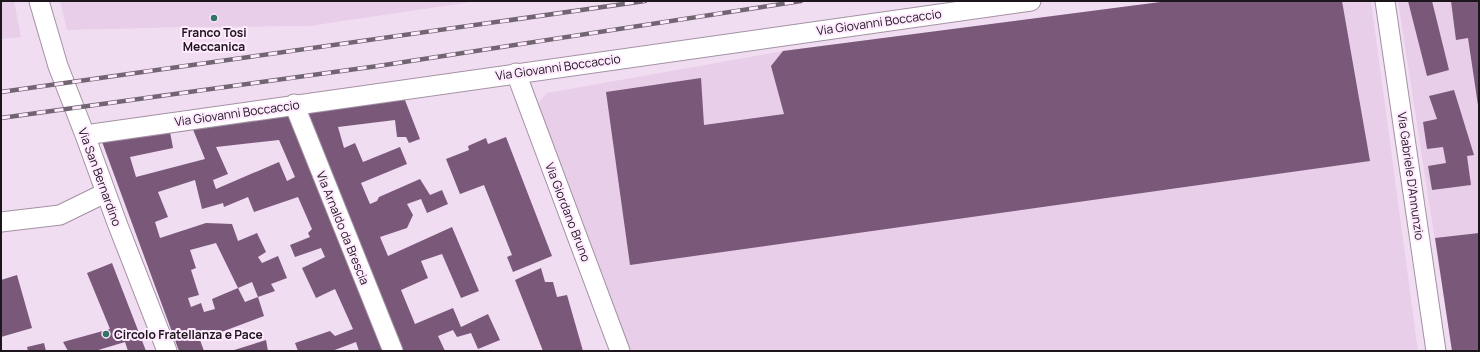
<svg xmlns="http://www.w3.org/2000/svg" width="1480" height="352" viewBox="0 0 1480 352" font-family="Manrope,sans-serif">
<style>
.built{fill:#e8cee8}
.building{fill:#79587a;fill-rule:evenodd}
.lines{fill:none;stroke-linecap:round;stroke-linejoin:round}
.minor-casing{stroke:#a491a4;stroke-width:21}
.minor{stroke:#fff;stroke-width:19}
.rail-casing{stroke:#726572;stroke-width:4.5}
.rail{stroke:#ffeaff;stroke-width:3;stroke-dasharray:9;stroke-linecap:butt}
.poi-dot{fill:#327465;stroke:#ffeaff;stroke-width:1.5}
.labels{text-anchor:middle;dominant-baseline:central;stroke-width:4;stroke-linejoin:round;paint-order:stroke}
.street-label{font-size:12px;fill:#1c151c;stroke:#ffeaff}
.poi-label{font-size:12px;font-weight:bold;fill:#1c151c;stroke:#ffeaff}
</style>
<rect width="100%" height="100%" fill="#f1ddf2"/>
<path class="built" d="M1,1h13l7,36 -20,2z
M60,1h418l-169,25 -122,1 -120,3z
M1168,1h203l47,350h-791l-91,-245 11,-13 236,-42z
M1398,1h81v350h-27z"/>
<path class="building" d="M1168,1h174l28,160 -740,104 -24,-173 95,-14 3,47 80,-11 -13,-48 12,-15z
M1408,1h24l17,69 -22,6z
M1451,1h28v111l-11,-74 -12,2z
M1454,90l20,65 -7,1 4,29 -39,5 -4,-24 18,-3 -3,-16 -16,2 -4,-27 14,-3 -8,-23z
M403,95l17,44 -11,4 -3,-6h-9l-2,-17 -57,7 6,21 11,-5 8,19 37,-15 7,17 -46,19 9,21 7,-3 2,-4 41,-18 10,16 12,-5 6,14 -21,9 -6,-14 -14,5 6,11 -6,13 -27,9 8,19 64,-29 27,64 -18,7 -19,-44 -21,7 7,17 -27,12 14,34 38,-16 8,19 27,-13 12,26 -22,9 -7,-16 -14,4 -4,-7 -15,6 7,15h-42l-96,-242z
M290,114l95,237h-26l-3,-9 -24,9h-34l-3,-8 35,-12 5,5 18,-7 -18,-40 -19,9 -14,-30 23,-11 -4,-9 -26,9 -5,-12 20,-8 -2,-4 4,-4 -14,-32 -44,15 -6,-15 -24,10 -1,-4 -21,6 -7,-29 -37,12 10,25 -13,5 5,16 46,-15 26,1 6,17 19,-8 9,19 -8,5 4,6 16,-7 9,22 -16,6 4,7 -17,6 6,19 -64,24 4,11h-25l-78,-212 69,-7 3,16 -43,9 6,20 69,-18 -13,-32zM279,140l16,37 -8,4 -8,-19 -63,27 -3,-9 15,-6 -12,-27zM216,243l22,45 -26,11 3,10 -11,3 -3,-9 -10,4 -3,-9 11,-3 -8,-25 5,-2 -6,-18zM252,282l6,15 -13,5 -7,-14z
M506,137l46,119 -39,16 -6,-15 5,-2 -28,-70 -24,9 -14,-35 23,-9 -1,-4 18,-8 2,6z
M1479,233v118h-27l-17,-113z
M112,263l34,88h-18l-3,-9 -30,9h-27l-5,-9 47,-13 -23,-56z
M541,268l4,14h8l4,15 10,-2 16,56h-40l-28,-71z
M17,275l15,53 -31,9v-57z
M266,340l2,11h-37z
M44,343l2,8h-18l-1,-4z"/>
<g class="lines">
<g class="minor-casing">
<path id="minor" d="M39,1l19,65 27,69 32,88 50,128
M1385,1l51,350
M516,73l104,278
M294,104l99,247
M85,135l946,-134
M1,222l59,-7 45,-22"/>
</g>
<use href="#minor" class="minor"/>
<g class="rail-casing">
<path id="rail" d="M1,92l644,-91
M1,118l377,-52 423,-65"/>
</g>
<use href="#rail" class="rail"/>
</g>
<g class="poi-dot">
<circle cx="214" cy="18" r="4"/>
<circle cx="106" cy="334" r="4"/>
</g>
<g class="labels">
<g class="street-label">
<text transform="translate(879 22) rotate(-8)">Via Giovanni Boccaccio</text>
<text transform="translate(558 67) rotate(-8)">Via Giovanni Boccaccio</text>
<text transform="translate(237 113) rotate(-8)">Via Giovanni Boccaccio</text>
<text transform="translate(1411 176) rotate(82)">Via Gabriele D'Annunzio</text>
<text transform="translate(100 177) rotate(70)">Via San Bernardino</text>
<text transform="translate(568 212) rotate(69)">Via Giordano Bruno</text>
<text transform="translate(343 228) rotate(68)">Via Arnaldo da Brescia</text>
</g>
<g class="poi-label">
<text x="214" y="32">Franco Tosi<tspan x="214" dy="14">Meccanica</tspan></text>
<text x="114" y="334" text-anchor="start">Circolo Fratellanza e Pace</text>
</g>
</g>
<rect width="1480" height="352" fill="none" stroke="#1c151c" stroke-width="4"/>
</svg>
